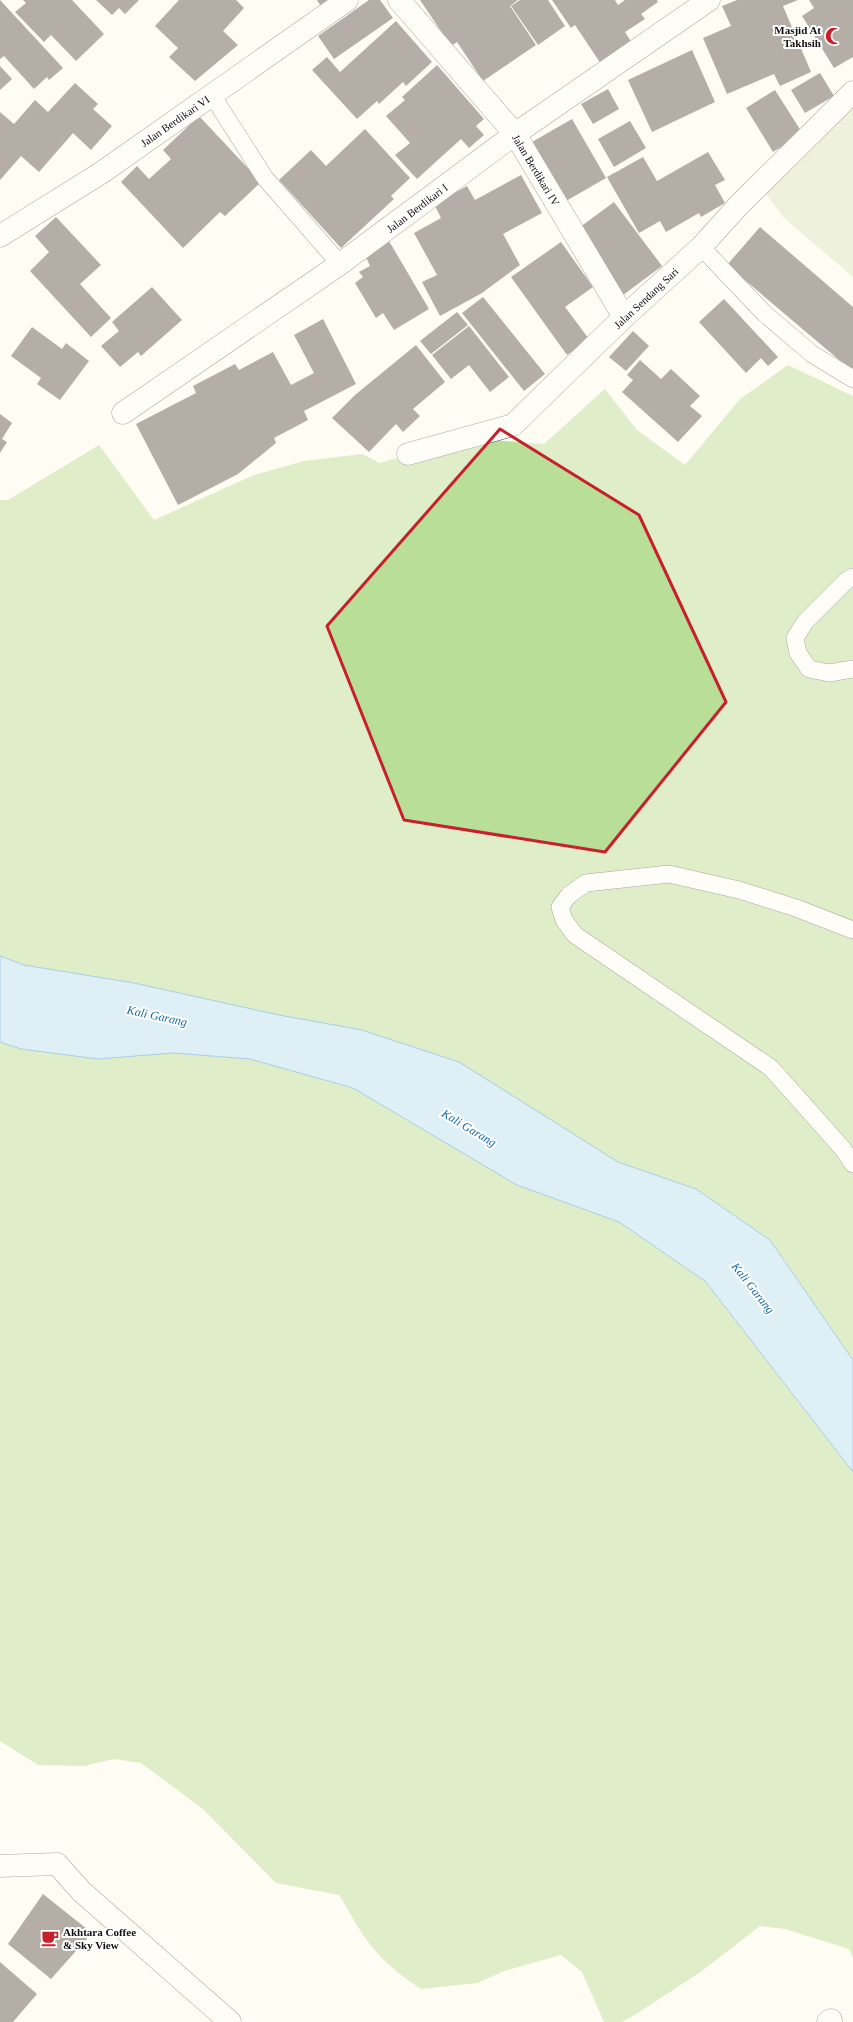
<svg xmlns="http://www.w3.org/2000/svg" width="853" height="2022" viewBox="0 0 853 2022" font-family="'Times New Roman',serif">
<style>
.forest{fill:#b9de98}
.cemetery{fill:#d9e4c2}
.water{fill:#b5e1f9;stroke:#3898d4}
.building{fill:#59514c}
.lines{fill:none;stroke-linecap:round;stroke-linejoin:round}
.service-casing{stroke:#434343;stroke-width:18}
.minor-casing{stroke:#434343;stroke-width:23}
.service{stroke:#fff;stroke-width:17}
.minor{stroke:#fff;stroke-width:22}
.marked{fill:none;stroke:#c8202b;stroke-width:3;stroke-linejoin:round}
.labels{text-anchor:middle;dominant-baseline:central;stroke-width:4;stroke-linejoin:round;paint-order:stroke}
.poi-label{font-size:11px;font-weight:bold;fill:#101010;stroke:#fff;text-anchor:end}
.street-label{font-size:11px;fill:#101010;stroke:#fff}
.water-label{font-size:12px;font-style:italic;fill:#126aaa;stroke:#fff}
</style>
<rect width="100%" height="100%" fill="#fffcf3"/>
<path class="forest" d="M788,365l65,31v964l-83,-120 -74,-51 -78,-27 -256,-132 -83,-15 -145,-32 -110,-18 -24,-9v-456h8l91,-55 55,75 100,-45 50,-14 58,-7 18,9 84,-25 80,6 61,-55 32,41 48,35 55,-66z
M0,1042l21,7 77,10 75,-6 77,6 103,29 164,97 102,37 86,59 148,191v486l-4,-9 -64,-20 -25,-3 -58,45 -69,45 -11,6h-18l-22,-50 -21,-17 -57,16 -27,12 -56,6c-23,-15 -42,-31 -58,-54 -9,-13 -15,-27 -24,-40l-63,-12 -73,-74 -62,-46 -27,-4 -30,7 -46,-1 -38,-24z"/>
<path class="cemetery" d="M853,104v173l-69,-59 -21,-28z"/>
<path class="water" d="M0,956l24,9 110,18 145,32 83,15 97,32 159,100 78,27 74,51 83,120v112l-148,-191 -86,-59 -102,-37 -164,-97 -103,-29 -77,-6 -75,6 -77,-10 -21,-7z"/>
<path class="building" d="M0,0l63,68 -14,12 -2,-3 -13,12 -30,-33 -4,3z
M23,0h49l32,34 -28,27 -25,-26 -7,7 -29,-30 11,-9z
M96,0h43l-14,14 -6,-6 -7,7z
M179,0h57l8,8 -21,23 15,14 -43,36 -26,-24 9,-9 -23,-22z
M317,0h18l-13,8z
M369,0h11l13,18 -59,41 -16,-23z
M420,0h98l-8,6 26,39 -53,36 -26,-39 -6,4z
M520,0h28l17,26 -27,19 -27,-39z
M552,0h63l3,5 7,-5h32l1,2 -17,12 4,5 -20,13 7,11 -31,21 -26,-39 -4,3z
M737,0h61l-15,6 28,66 -31,14 -6,-12 -47,20 -24,-56 28,-12 -9,-20z
M809,0h44v57l-19,11 -32,-52 12,-8z
M396,21l36,41 -26,24 -3,-4 -24,22 -2,-3 -20,18 -45,-49 15,-13 13,15z
M692,50l23,52 -63,30 -24,-52z
M437,65l47,54 -8,7 8,9 -15,13 -8,-9 -44,40 -22,-24 15,-12 -24,-27 19,-16 -3,-3z
M0,66l12,13 -12,11z
M820,73l14,23 -29,17 -14,-23z
M75,83l23,21 -5,5 19,17 -21,24 -18,-17 -34,39 -18,-16 -21,24v-68l14,12 21,-24 13,12z
M608,89l11,20 -26,15 -12,-20z
M775,90l28,44 -30,18 -27,-44z
M199,116l62,66 -36,34 -5,-4 -37,36 -62,-66 16,-16 12,13 22,-20 -8,-9z
M572,119l34,59 -40,23 -34,-59z
M630,121l16,27 -32,19 -16,-28z
M365,129l45,49 -19,18 3,3 -53,49 -62,-68 32,-30 15,16z
M708,152l17,28 -10,5 10,18 -24,14 -2,-4 -33,19 -6,-11 -21,12 -32,-56 36,-20 14,24z
M521,175l21,38 -39,21 17,31 -38,28 -42,23 -18,-34 15,-7 -23,-42 27,-15 -7,-14 33,-18 8,14z
M614,202l48,64 -39,29 -47,-65z
M56,217l45,48 -21,19 31,34 -20,19 -61,-66 19,-19 -14,-16z
M760,227l93,80v62l-8,-4 -118,-100z
M389,241l40,68 -35,21 -11,-17 -7,5 -21,-35 8,-6 -4,-5 11,-6 -5,-11z
M561,242l32,45 -28,20 24,32 -22,16 -56,-78z
M152,287l30,33 -41,36 -3,-4 -18,15 -19,-21 18,-15 -7,-9z
M483,297l62,77 -21,17 -62,-78z
M724,299l54,58 -10,9 -7,-8 -15,15 -47,-51z
M457,312l11,13 -37,29 -11,-13z
M323,319l33,65 -52,27 4,9 -34,18 2,5 -38,31 -60,31 -42,-81 60,-31 -3,-7 42,-22 4,6 34,-18 18,33 23,-12 -20,-38z
M469,326l40,51 -19,15 -21,-27 -18,14 -19,-24z
M32,327l30,22 4,-6 23,18 -29,39 -23,-16 4,-6 -30,-22z
M633,331l16,15 -23,25 -17,-14z
M416,345l29,37 -32,27 7,7 -17,16 -7,-8 -27,28 -37,-34 23,-23z
M640,360l21,19 10,-10 29,27 -10,10 12,10 -24,26 -56,-50 11,-12 -6,-5z
M0,414l12,9 -10,16 5,3 -7,11z
M43,1894l49,39 -41,46 -43,-35z
M0,1962l37,32 -24,28h-13z"/>
<g class="lines">
<g class="service-casing">
<path id="service" d="M212,95l53,83 75,86
M701,247l63,66 48,41 41,25
M853,577l-7,4 -41,41 -10,16 3,15 11,16 20,4 24,-4
M853,930l-57,-22 -57,-18 -70,-16 -83,9 -17,12 -9,12 4,13 11,15 196,133 72,81 10,15"/>
</g>
<g class="minor-casing">
<path id="minor" d="M399,0l116,134 109,183
M0,236l101,-63 246,-173
M123,413l217,-149 175,-130 194,-134
M408,454l105,-29 111,-108 77,-70 37,-41 115,-114
M0,1866l57,-2 24,27 149,131
M828,2022l3,-2v2"/>
</g>
<use href="#service" class="service"/>
<use href="#minor" class="minor"/>
</g>
<path d="M0 0H853V2022H0ZM500,429l139,86 87,187 -121,150 -201,-32 -77,-194z" fill="#fffcf3" fill-opacity=".55" fill-rule="evenodd"/>
<path class="marked" d="M500,429l139,86 87,187 -121,150 -201,-32 -77,-194z"/>
<defs>
<g id="mosque-bare" transform="scale(1.38)"><path d="M3.5-4.9A6 6 0 1 0 3.5 4.9A5 5 0 1 1 3.5-4.9Z" fill="#c8202b" stroke="#fff" stroke-width="2.5" paint-order="stroke"/></g>
<g id="cafe-bare" transform="scale(1.38)"><path d="M-5.5-4.5H6V0H3Q3 3.5 0 3.5H-2.5Q-5.5 3.5-5.5 0ZM3-3.2v2h1.7v-2ZM-6 4.5H4V6H-6Z" fill="#c8202b" stroke="#fff" stroke-width="2.5" paint-order="stroke"/></g>
</defs>
<g fill-rule="evenodd">
<use href="#mosque-bare" x="834" y="36"/>
<use href="#cafe-bare" x="50" y="1938"/>
</g>
<g class="labels">
<g class="poi-label">
<text x="821" y="30">Masjid At<tspan x="821" dy="13">Takhsih</tspan></text>
<text x="63" y="1932" text-anchor="start">Akhtara Coffee<tspan x="63" dy="13">&amp; Sky View</tspan></text>
</g>
<g class="street-label">
<text transform="translate(175 121) rotate(-35)">Jalan Berdikari VI</text>
<text transform="translate(536 170) rotate(59)">Jalan Berdikari IV</text>
<text transform="translate(417 208) rotate(-37)">Jalan Berdikari I</text>
<text transform="translate(646 298) rotate(-43)">Jalan Sendang Sari</text>
</g>
<g class="water-label">
<text transform="translate(157 1016) rotate(12)">Kali Garang</text>
<text transform="translate(469 1128) rotate(31)">Kali Garang</text>
<text transform="translate(753 1288) rotate(52)">Kali Garang</text>
</g>
</g>
</svg>
